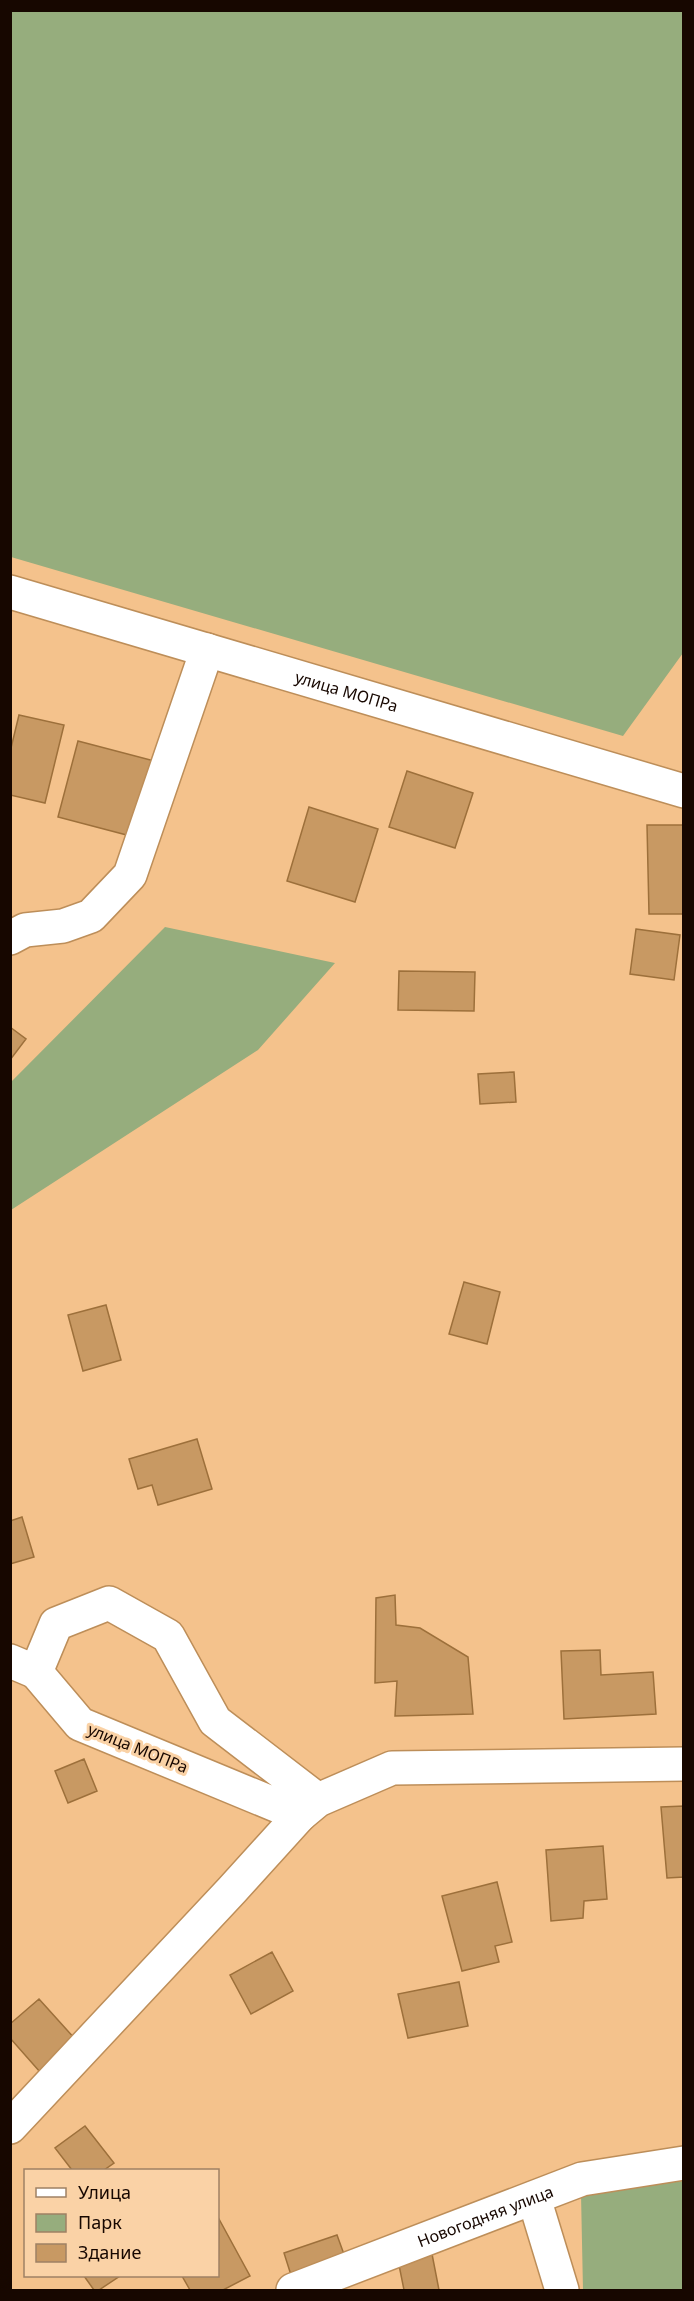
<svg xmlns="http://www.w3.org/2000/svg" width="694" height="2301" viewBox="0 0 694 2301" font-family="'Noto Sans',sans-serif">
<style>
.green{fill:#96ad7d}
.building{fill:#c89963;stroke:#9d703b;stroke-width:1.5}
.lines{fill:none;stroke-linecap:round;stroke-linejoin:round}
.minor-casing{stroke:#bd8e59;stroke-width:36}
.minor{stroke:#fff;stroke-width:33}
.labels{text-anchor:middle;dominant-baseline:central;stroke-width:6;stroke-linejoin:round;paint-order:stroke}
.street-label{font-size:16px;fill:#170700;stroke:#fad2a6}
</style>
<rect width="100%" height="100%" fill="#f4c28c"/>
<path class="green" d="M10,11h673v642l-60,83 -612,-179z
M165,927l170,36 -77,87 -247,160v-128z
M683,2181v109h-100l-2,-96z"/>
<path class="building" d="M19,715l45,10 -19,78 -35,-8v-43z
M78,741l84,22 -20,76 -84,-22z
M407,771l66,22 -18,55 -66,-21z
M309,807l69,22 -23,73 -68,-21z
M647,825h37v89h-35z
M636,929l44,6 -6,45 -44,-6z
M399,971l76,1 -1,39 -76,-1z
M10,1027l16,12 -16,21z
M514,1072l2,30 -36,2 -2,-30z
M464,1282l36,10 -13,52 -38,-10z
M106,1305l15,55 -38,11 -15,-56z
M197,1439l15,50 -54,16 -6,-20 -14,4 -9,-30z
M22,1517l12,40 -24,7v-43z
M395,1595l1,30 24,3 48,29 5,57 -78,2 2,-35 -22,2 1,-85z
M600,1650l1,25 52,-3 3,42 -92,5 -3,-68z
M84,1759l13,32 -29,12 -13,-32z
M684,1806v71l-17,1 -6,-71z
M603,1846l4,53 -23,2 -1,17 -32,3 -5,-71z
M497,1882l15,60 -17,4 4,16 -37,9 -20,-75z
M272,1952l21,39 -42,23 -21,-39z
M459,1982l9,44 -60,12 -10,-44z
M39,1999l37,41 -36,32 -30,-34v-14z
M85,2126l29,37 -10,7h-32l-17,-22z
M219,2219l31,57 -27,14h-33l-8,-14h36z
M337,2235l8,22 -54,18 -7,-22z
M432,2254l7,36h-35l-6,-30z
M84,2276h36l-21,14h-5z"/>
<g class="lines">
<g class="minor-casing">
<g id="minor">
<path id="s1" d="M10,592l674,199"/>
<path d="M10,938l15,-8 38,-4 28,-10 39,-41 77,-225"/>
<path d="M10,1661l26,11"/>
<path d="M300,1815l-220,-91 -44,-52 20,-48 53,-21 59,33 47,85 103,79"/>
<path d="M10,2127l222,-237 68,-75 18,-15 74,-32 292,-4"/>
<path d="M534,2198l28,92"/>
<path id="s2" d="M293,2290l289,-111 102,-16"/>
</g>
</g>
<use href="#minor" class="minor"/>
</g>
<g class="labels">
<g class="street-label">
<text stroke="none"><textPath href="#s1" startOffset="351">улица МОПРа</textPath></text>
<text transform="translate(138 1748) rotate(22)">улица МОПРа</text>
<text stroke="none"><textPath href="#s2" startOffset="206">Новогодняя улица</textPath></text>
</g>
</g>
<rect width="694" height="2301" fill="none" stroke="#170700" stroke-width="24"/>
<rect x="24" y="2169" width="195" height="108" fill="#fad2a6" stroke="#9f8164" stroke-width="1.5"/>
<rect x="36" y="2188" width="30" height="9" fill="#ffffff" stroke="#9f8164" stroke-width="1.5"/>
<text x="78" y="2199" font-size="18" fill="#170700">Улица</text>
<rect x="36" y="2214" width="30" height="18" fill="#96ad7d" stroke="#9f8164" stroke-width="1.5"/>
<text x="78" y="2229" font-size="18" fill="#170700">Парк</text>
<rect x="36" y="2244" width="30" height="18" fill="#c89963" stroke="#9f8164" stroke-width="1.5"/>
<text x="78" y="2259" font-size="18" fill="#170700">Здание</text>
</svg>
